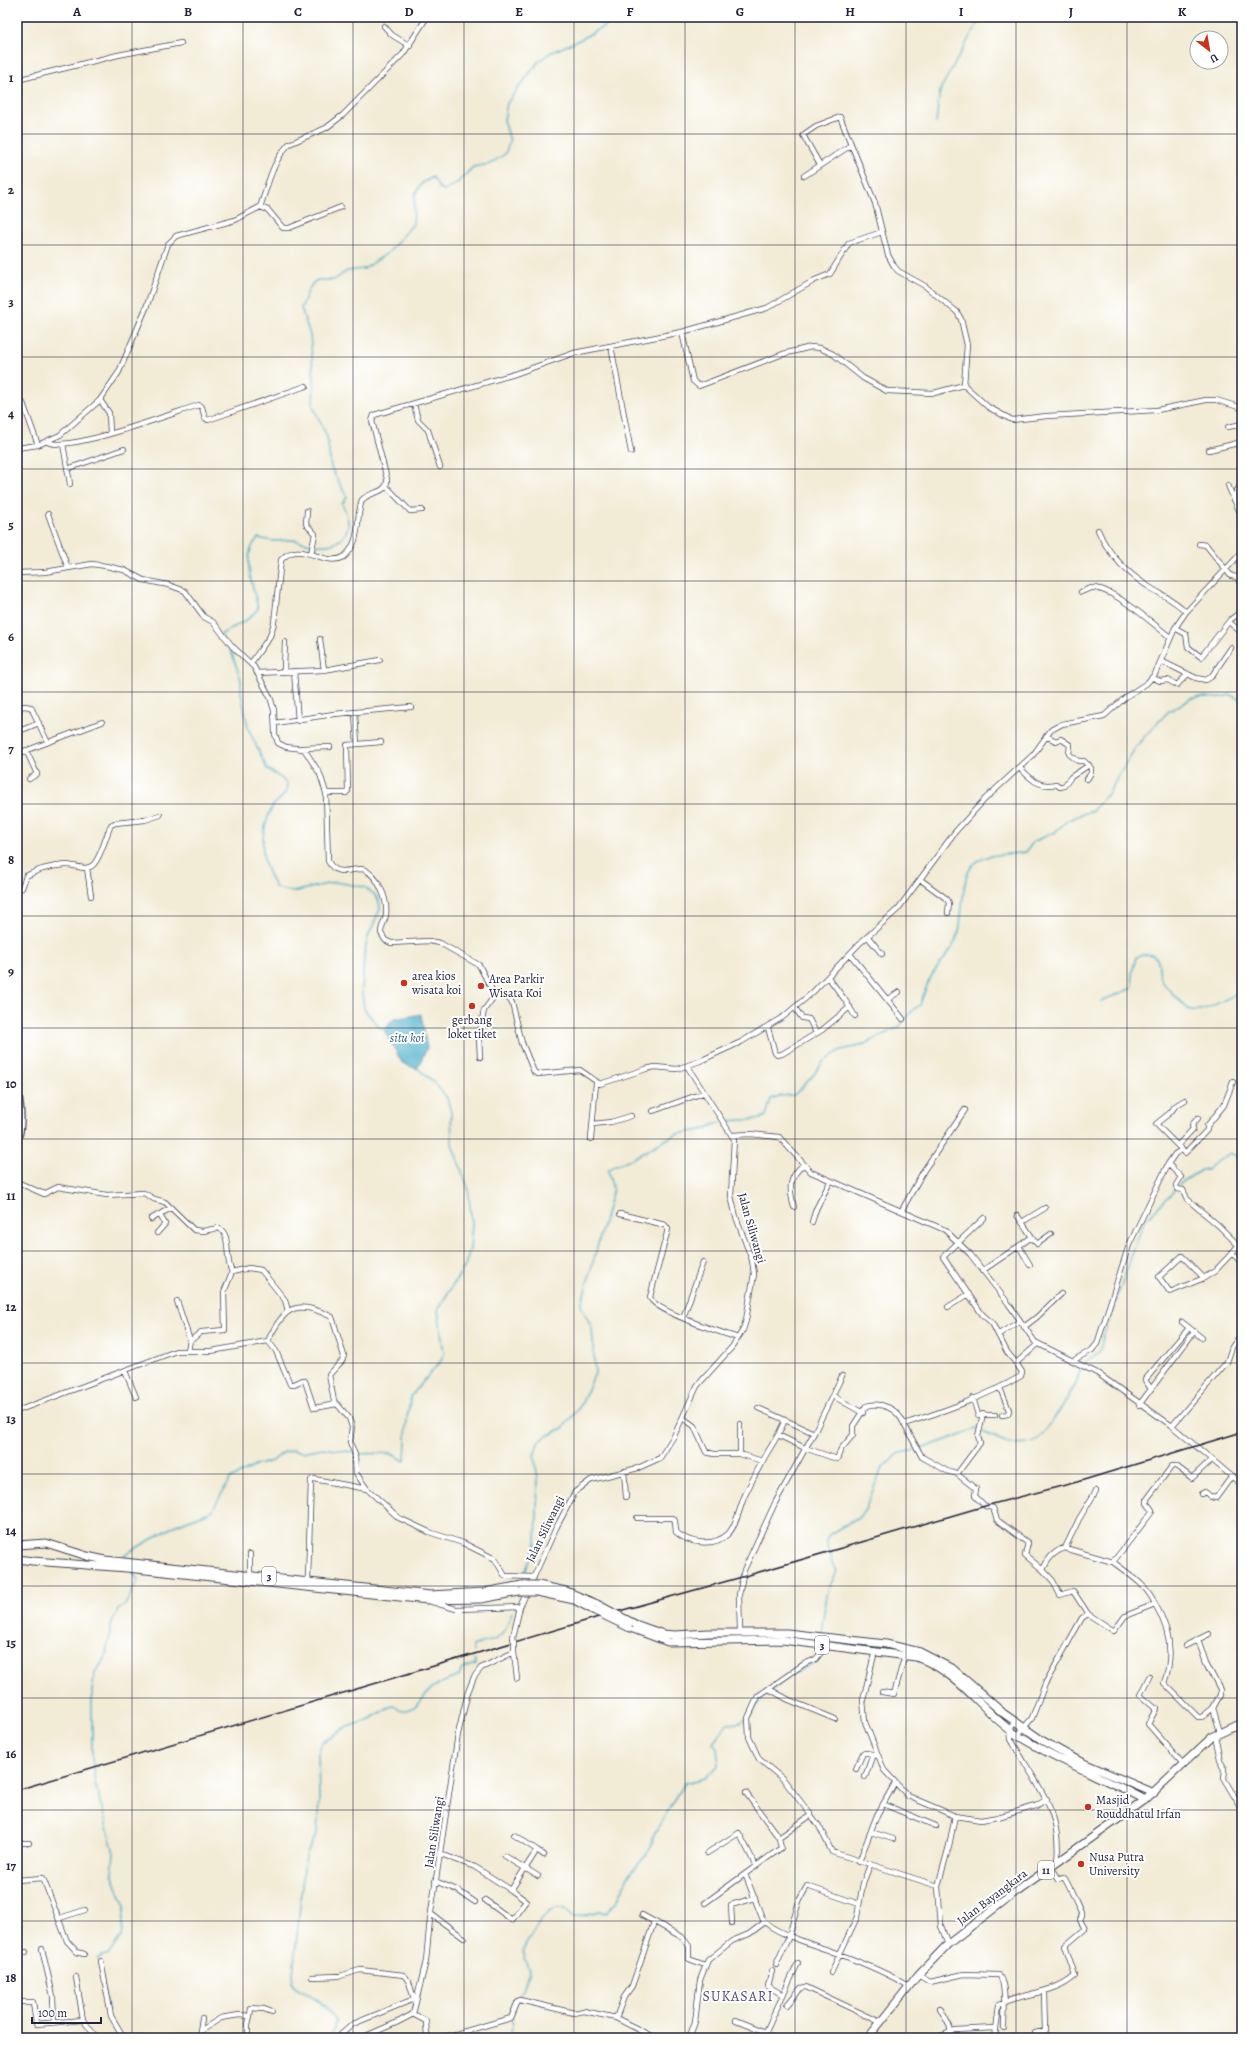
<svg xmlns="http://www.w3.org/2000/svg" width="1259" height="2055" viewBox="0 0 1259 2055" font-family="Alegreya,serif">
<style>
.water{fill:#4bafca;stroke:#366882}
.lines{fill:none;stroke-linecap:round;stroke-linejoin:round}
.stream{stroke:#4bafca;stroke-width:1.5}
.minor-casing{stroke:#414052;stroke-width:6}
.tertiary-casing{stroke:#414052;stroke-width:8}
.primary-casing{stroke:#414052;stroke-width:9}
.trunk-casing{stroke:#414052;stroke-width:9}
.minor{stroke:#fff;stroke-width:4.5}
.tertiary{stroke:#fff;stroke-width:5.5}
.primary{stroke:#fff;stroke-width:7}
.trunk{stroke:#fff;stroke-width:7}
.rail{stroke:#22223b;stroke-width:1.5}
.minor-bridge-casing{stroke:#414052;stroke-width:6;stroke-linecap:butt}
.primary-bridge-casing{stroke:#414052;stroke-width:9;stroke-linecap:butt}
.minor-bridge{stroke:#fff;stroke-width:4.5}
.primary-bridge{stroke:#fff;stroke-width:7}
.grid{fill:none;stroke:#22223b;stroke-width:1;stroke-opacity:0.55}
.poi-dot{fill:#c8321e;stroke:#fff;stroke-width:1.5}
.labels{text-anchor:middle;dominant-baseline:central;stroke-width:4;stroke-linejoin:round;paint-order:stroke}
.shield{fill:#fff;stroke:#646476;stroke-width:1}
.shield-label{font-size:11px;font-weight:bold;fill:#22223b}
.poi-label{font-size:12px;fill:#22223b;stroke:#fff;text-anchor:start}
.street-label{font-size:12px;fill:#22223b;stroke:#fff}
.water-label{font-size:13px;font-style:italic;fill:#34617b;stroke:#fff}
.quarter-label{font-size:14px;letter-spacing:1px;fill:#584e6d;stroke:#fff}
.neatline{fill:none;stroke:#22223b;stroke-width:1.5}
.grid-label{font-size:13px;text-anchor:middle;font-weight:bold;fill:#22223b}
</style>
<rect width="100%" height="100%" fill="#fff"/>
<filter id="ink" filterUnits="userSpaceOnUse"><feTurbulence type="fractalNoise" baseFrequency=".025" numOctaves="2"/><feDisplacementMap in="SourceGraphic" scale="8" xChannelSelector="R" yChannelSelector="G"/><feConvolveMatrix kernelMatrix="1 2 1 2 8 2 1 2 1" color-interpolation-filters="sRGB"/></filter>
<filter id="wash" filterUnits="userSpaceOnUse"><feTurbulence type="fractalNoise" baseFrequency=".012" numOctaves="4" result="noise"/><feDisplacementMap in="SourceGraphic" scale="16" xChannelSelector="R" yChannelSelector="G"/><feGaussianBlur stdDeviation="0.9" result="paint"/><feColorMatrix in="noise" values="0 0 0 0 0 0 0 0 0 0 0 0 0 0 0 0 0 1.4 0 .05"/><feComposite in="paint" operator="in"/></filter>
<g filter="url(#wash)">
<rect width="100%" height="100%" fill="#f2ebd5"/>
<path class="water" d="M421,1014l6,34 -10,21 -15,-6 -18,-33 10,-11z"/>
<g class="lines">
<path class="stream" d="M936,123l3,-27 2,-8 40,-71
M311,544l-17,-4 -22,1 -14,-3c-19,20 -4,47 0,71l-10,10 -28,16 11,16 10,29v13l7,35 19,41 14,9 6,6c1,12 -8,14 -14,22 -4,6 -5,11 -7,17 -7,24 -3,44 10,65l17,4 42,-10 29,5 10,7 5,7 1,8 -12,28 -4,17 -2,38 2,17 16,19 6,2
M315,545c29,3 41,-16 27,-41l5,-7 -16,-29 -4,-31 -14,-31 1,-27 -4,-44 -9,-27c5,-9 7,-23 16,-28h17l13,-9 17,-2 25,-17 24,-28 2,-30 7,-11 11,-6 6,11 6,2 12,-7 16,-16 17,-3 15,-10 5,-13 -6,-21 3,-17 32,-42 11,-8 31,-14 40,-22
M1101,1001l29,-12 3,-3 -1,-13 4,-16c5,-2 13,-4 18,-1 8,5 3,16 7,23 6,11 18,21 27,30 16,7 37,-13 54,-16
M725,1121l35,-2 6,-3 5,-17 8,-3 15,-1 17,-17 12,-16 18,-12 19,-4 39,-19 15,-18 6,-4c4,-11 7,-23 14,-33 10,-14 21,-24 25,-41 4,-17 2,-57 15,-67 16,-13 34,-8 52,-12l7,-10 22,-10 13,-12 25,-10 15,-16 26,-44 9,-12 26,-27 23,-13 12,-1 14,1 12,-3 12,5
M1179,1184l22,-14 6,-1 23,-16 12,6
M1084,1364l16,-13 3,-14 41,-116 32,-32
M356,1454l34,-1 15,8 2,-43 4,-22 29,-34 4,-8 -6,-45 27,-43 5,-17 2,-25 -4,-36 -16,-44 -1,-32 -4,-14 -13,-16 -17,-14
M126,1559l-2,-4 52,-30 36,-14 18,-32 27,-14 15,-4 12,-9 9,-2 9,2 20,-4 30,4
M524,1575l12,-31 2,-65 -4,-23 4,-13 7,-6 18,-9 18,-23 14,-32 -3,-45 -11,-22 32,-117 -5,-18 5,-5 15,-5 48,-27 26,-4 19,-8
M822,1635v-11l6,-34 9,-19 -5,-8 -6,-23 4,-6 30,-18 5,-6 17,-42 18,-15 21,-4 55,-20 34,15 23,-1 11,-10 16,-23 16,-26 5,-17
M474,1652l-1,-6c7,-4 13,-3 21,-6 11,-4 14,-18 18,-28
M792,1675l23,-13
M773,1690l14,-12
M751,1717l11,-20 8,-5
M99,1961l-1,-3 10,-4 13,-17 4,-31 -13,-32 2,-21 -19,-70 -3,-27v-66l3,-18 10,-13 7,-36 6,-13 7,-5 13,-25 -6,-9
M100,1967l8,45
M516,2000l7,-10 6,-19 -7,-19c6,-11 26,-53 43,-43 4,2 4,7 8,9l26,-7 7,2 11,-12 11,-24 18,-22 6,-12 2,-9 31,-51 20,-5 14,-13 -2,-16 -4,-7 14,-18 12,-1 8,-5
M113,2023l8,15
M330,2038l4,-9 1,-9c-7,-9 -11,-17 -21,-23 -8,-5 -16,-5 -22,-13l12,-117 3,-14 10,-20 2,-32 -1,-47 4,-11 23,-15 25,-9 19,-12 5,-1 7,5c23,-5 16,-8 29,-21 7,-7 20,-10 29,-14l3,-7 14,-5 -1,-4
M511,2038l1,-19"/>
</g>
</g>
<g filter="url(#ink)">
<g class="lines">
<g class="minor-casing">
<path id="minor" d="M384,26l8,9 18,11
M17,80l101,-25 63,-12
M820,165l-17,-30 13,-9 24,-9 35,86 13,52 6,11 4,5 27,15 32,26 4,7 6,26 -3,40
M804,176l47,-31
M260,207l8,3 15,18h6l52,-21
M682,332l11,49 6,5 84,-32 28,-7 9,1 13,6 30,24 24,13 47,2 30,-8 24,22 24,13 35,-4 110,-6 49,-10h10l26,8
M611,346l20,106
M100,400l9,13 1,20
M23,403l15,42
M414,404l4,16 10,10 12,37
M1228,427l14,-3
M48,442c20,11 125,-29 151,-37l3,2 3,11 3,2 98,-34
M63,444l7,40
M17,448l21,-3 22,-10 40,-35 19,-28 27,-64 22,-64 8,-8 59,-16 25,-13c8,-22 12,-45 29,-63l37,-16 17,-13 60,-61 24,-37
M1209,450l33,-8
M67,469l57,-20
M1242,484c-11,11 -8,19 0,31
M1228,485l6,15
M386,486l24,25 12,-1
M307,511l-1,13 9,10 -4,20
M48,514l20,54
M1098,530c10,25 32,46 56,60 12,7 22,11 32,22
M1199,544l7,1 25,31 6,1 5,10
M17,573l28,-1 47,-8 14,2 18,4 19,10 26,5 16,6 19,26 9,5 20,25 21,20 16,30 4,13 1,24 3,9 8,4 18,2 16,25 6,19 2,68c8,16 21,8 35,8 15,6 25,30 23,46 -1,6 -5,11 -5,18l4,7 6,3 38,-2 11,2 39,22 14,27 16,6 3,4 10,41 12,29 4,2 42,-4 20,14 46,-15 9,-2 22,2 23,-8 41,-19 42,-25 29,-24 48,-50 38,-34 57,-77 30,-33 48,-44 18,-25 11,-6 42,-8 23,-20 20,-13 8,-9 20,-46 11,-16 56,-60
M1081,592c5,-2 10,-5 15,-4 22,4 56,35 74,49
M1229,622l13,11
M1175,628l11,6 2,13 13,10 29,-37 12,-9
M320,639l4,31
M1161,661l35,17 10,2 5,-3 20,-29
M251,663l19,-27 4,-13 7,-63c19,-22 43,8 63,-3 18,-16 11,-37 18,-57 8,-9 26,-6 25,-21l-15,-58 2,-6 141,-41 59,-21 108,-21 85,-24 48,-28 15,-6 19,-31 33,-11
M284,670l1,-28
M294,671l4,50
M257,673l67,-3 56,-10
M1153,678l7,3 8,-1 9,5 11,-11
M17,708l7,-2 7,1 16,34
M355,713l2,31
M275,723l59,-9 77,-7
M17,732l22,-9
M1046,736l10,5 5,-2 9,6 -1,9 9,7h6l7,7v5l-4,6
M302,748l28,-1
M26,750l11,24 -8,5
M17,754l85,-32
M1020,768c12,12 19,20 36,16l4,3 4,-1 7,-9 18,-12
M17,780v5
M326,793h20l2,-2 -1,-46 34,-3
M87,868l4,28
M921,880l26,19 2,4 -1,10
M17,891l5,-3 4,-12c11,-6 27,-10 39,-11 9,-1 20,7 28,0 8,-7 13,-30 18,-40l4,-2 30,-3 15,-5
M868,937l14,17
M850,954l53,65
M828,977l17,23 10,16
M888,999l11,-7
M795,1008l7,10 7,1 7,14
M768,1028l7,25 2,2 5,-1 40,-24 28,-23
M480,1057l-1,-20 5,-27 12,-16
M1185,1100l-10,6 -4,6 -15,12 29,29 22,-23v-4l17,-21 9,-23
M653,1111l50,-18
M593,1124l18,-2 20,-6
M732,1135l19,-1 28,3 32,35 134,58 25,24 38,49 27,39 62,31 75,53 70,59
M591,1139l5,-56
M1178,1145l15,-16 -1,-4 6,-7
M1168,1164l13,13 -5,8 1,4 6,1 4,9 31,26 20,20
M17,1182l27,12 14,-7 49,8 37,-2 10,6 11,3 29,28 9,1 15,-3c14,5 6,30 14,44l17,-4 12,2 24,30 3,11
M794,1207c-5,-18 -6,-29 9,-42
M902,1210l22,-40 41,-60
M620,1214l45,11 3,4 -18,68c3,14 73,36 88,41
M984,1218l-41,39 39,57 10,9 15,29 9,11
M151,1219l20,-11
M812,1222l4,-13 14,-27
M1022,1222l23,-14
M157,1233l8,-9 -5,-9
M1032,1237l5,7 14,-10
M1242,1241l-10,12 10,10
M1019,1246l11,19
M982,1271l50,-34 -15,-22
M1204,1278l-22,-22 -23,21 11,15 34,-14 11,-7 17,-18
M177,1301l13,40 -2,9
M948,1307l21,-13
M683,1318l20,-56
M1182,1322l20,16
M1024,1327l13,-10 24,-23
M999,1334l21,-13
M190,1341l11,-9 24,-2 -1,-38 8,-20
M268,1341c16,-35 29,-42 64,-24l12,39 -2,5 -13,14 5,26 3,3
M1074,1360l18,-10 5,-6 32,-99 39,-81 7,-10 6,-4
M125,1371l11,26
M1000,1388l9,22 -1,4 -6,1
M1151,1389l-6,-9 44,-52
M833,1396l30,17
M973,1398l5,17h17
M1139,1405l55,-73
M758,1408l56,25
M17,1411l159,-60h35l57,-10 8,10 14,33 2,1 11,-5 2,1 9,27 23,-4 12,14 3,9 -2,15 5,13 1,18 11,16 32,29 30,14 34,11 32,16 10,17 29,1
M683,1418l11,8 12,26 8,2h26l22,7
M740,1424v30
M904,1424l18,33 25,14 10,3 19,15 -1,7 10,10 8,2 4,12 31,23 -3,12 18,15
M1172,1426l55,-64 5,-15 10,-14
M778,1435l7,-15
M624,1471l2,26
M957,1474l23,-31 -2,-7 5,-22
M1201,1494l4,-2 6,5 5,1 16,-22
M637,1518h36l2,3 1,11c13,12 38,15 52,2 9,-9 12,-28 17,-39 10,-21 21,-41 33,-60l27,13 32,11 4,-10 12,-14v-9l13,-20c15,-5 32,3 38,18 40,-13 81,-27 117,-48l1,-4 -6,-9 22,-19
M1065,1548l14,-29 17,-28
M250,1554v20
M308,1581l3,-101 3,-1 53,10
M432,1602l24,7 64,-2
M1155,1604c15,25 19,52 9,79l34,34h4l11,-9
M1088,1614l-15,-23 -13,4 -7,-14 -10,-11c4,-10 11,-19 22,-22l48,14
M740,1632l-1,-37 5,-25 31,-67 39,-70 28,-57
M513,1637l7,-30 36,-79 19,-36 16,-12 47,-12 22,-10 14,-22 23,-50 35,-39 11,-17 3,-10 8,-46 -2,-14 -16,-43 -5,-21 3,-57 -47,-73
M1198,1639l8,24 14,27v5l-7,13 7,24
M826,1646l-10,13 -12,5 -46,32 -10,22 1,19 10,22 24,20 28,36 8,11 13,26 106,34 3,40 7,18
M1185,1646l24,-12
M875,1651l-12,49 2,22 19,48 24,26 47,20 26,4 17,-3 38,-11 11,-7
M514,1652l3,26
M1149,1677l-9,18 16,14 -8,15 36,41
M769,1689l20,11 46,19
M882,1692l12,2 11,-39
M1014,1722l-4,7 1,10c23,44 52,70 46,123
M1018,1735l14,-17 13,-34 37,-66 6,-4 26,17 11,-15 30,-12c-8,-19 -26,-30 -42,-42l38,-49 1,-3 -5,-7v-4l25,-33h4l16,12 20,-19
M1215,1735l5,25 5,8 -1,11 18,30
M856,1769l7,-16h5l10,3
M865,1777l8,-23
M746,1793l33,45
M883,1804l53,22
M811,1815l-32,23 2,10 -36,26 18,46c11,14 58,27 76,34 24,9 48,19 70,32
M871,1832l22,7
M17,1843h12
M537,1850l7,5
M707,1853l32,-20 17,33
M441,1854l34,13 36,23 26,-40 -23,-15
M505,1856l33,20
M859,1862l18,-47 18,-32
M17,1880l26,-2 24,63 10,11 7,2
M435,1881l22,9 18,12
M938,1886l11,-40 6,-30
M485,1900l27,20 14,-19 -15,-11
M705,1903l40,-29
M431,1914l33,24
M642,1915l40,22 7,9v13l16,6
M60,1918l25,-8
M732,1923l-1,-18 24,-7
M42,1949l11,47 1,27
M17,1953l9,-1
M101,1961l10,55 13,22
M776,1965l13,-29 10,-35 8,-15 52,18
M772,1971l-4,15 15,9
M831,1973l26,-56 6,-34 7,-18
M918,1975l12,7 34,-8 35,1c8,8 5,41 5,54
M76,1977l7,43
M312,1977l28,-1 20,-6 44,5 5,7 6,21
M17,2002h16l3,22 47,-4 14,18
M787,2005l14,-17 5,-1 74,35
M940,2008l10,19 1,11
M413,2014l13,7 1,17
M616,2018l8,-21 8,-11 22,-64
M736,2020l30,12
M200,2031l21,-13 18,-3 11,1 1,-8 13,1 8,3
M1035,2033l10,-2 -1,-39
M199,2038l3,-20
M248,2038v-14l2,-8
M337,2038l16,-14 61,-25
M361,2038l37,-16 15,-8 13,-53 4,-42 28,-185 10,-42 6,-15 7,-9 33,-16v-10
M442,2038l69,-20 7,-17 2,-1 54,13 10,-2 32,7 39,20
M689,2038l6,-16 5,-42 8,-20 24,-19 17,-7 16,-12
M763,2038l35,-75
M936,2038l19,-8 40,-2
M995,2038l4,-33c23,-13 54,-10 76,-30l-10,-29 20,-17 -5,-9 2,-5c-6,-13 -10,-24 -17,-36l-2,-2 -4,2 -8,-12"/>
</g>
<g class="tertiary-casing">
<path id="tertiary" d="M17,1090c4,10 6,42 0,49"/>
</g>
<g class="primary-casing">
<path id="primary" d="M17,1545l29,-2 41,13 18,4 325,35 54,-3 38,-7
M17,1559l16,2 94,7 301,32 53,-1 38,-7
M538,1585l28,6 31,13
M537,1592l37,8 19,10
M635,1624l28,10 12,1 34,-2h78l99,11 34,8 33,17 50,44 40,28 38,21 73,31
M628,1627l40,15 114,-2 134,17c44,15 65,54 101,78 22,14 47,26 71,37 19,10 39,17 57,28"/>
</g>
<g class="trunk-casing">
<path id="trunk" d="M868,2038l50,-63 30,-31 69,-53 128,-91 67,-63 30,-14"/>
</g>
<use href="#minor" class="minor"/>
<use href="#tertiary" class="tertiary"/>
<use href="#primary" class="primary"/>
<use href="#trunk" class="trunk"/>
<path class="rail" d="M17,1790l595,-177 130,-36 243,-71 92,-24 165,-50"/>
<g class="minor-bridge-casing">
<path id="minor-bridge" d="M513,1637l1,5"/>
</g>
<g class="primary-bridge-casing">
<path id="primary-bridge" d="M522,1585h16
M519,1592h18
M597,1604l38,20
M593,1610l35,17"/>
</g>
<use href="#minor-bridge" class="minor-bridge"/>
<use href="#primary-bridge" class="primary-bridge"/>
</g>
</g>
<path class="grid" d="M132,17v2021M243,17v2021M353,17v2021M464,17v2021M574,17v2021M685,17v2021M795,17v2021M906,17v2021M1016,17v2021M1127,17v2021M17,134h1225M17,245h1225M17,357h1225M17,469h1225M17,581h1225M17,692h1225M17,804h1225M17,916h1225M17,1028h1225M17,1139h1225M17,1251h1225M17,1363h1225M17,1474h1225M17,1586h1225M17,1698h1225M17,1810h1225M17,1921h1225"/>
<g class="poi-dot">
<circle cx="404" cy="983" r="4"/>
<circle cx="481" cy="986" r="4"/>
<circle cx="472" cy="1006" r="4"/>
<circle cx="1088" cy="1807" r="4"/>
<circle cx="1081" cy="1864" r="4"/>
</g>
<g class="labels">
<g class="shield">
<rect x="262" y="1567" width="14" height="18" rx="3"/>
<rect x="815" y="1636" width="14" height="18" rx="3"/>
<rect x="1038" y="1861" width="16" height="18" rx="3"/>
</g>
<g class="shield-label">
<text x="269" y="1576">3</text>
<text x="822" y="1645">3</text>
<text x="1046" y="1870">11</text>
</g>
<g class="poi-label">
<text x="412" y="976">area kios<tspan x="412" dy="14">wisata koi</tspan></text>
<text x="489" y="979">Area Parkir<tspan x="489" dy="14">Wisata Koi</tspan></text>
<text x="472" y="1020" text-anchor="middle">gerbang<tspan x="472" dy="14">loket tiket</tspan></text>
<text x="1096" y="1800">Masjid<tspan x="1096" dy="14">Rouddhatul Irfan</tspan></text>
<text x="1089" y="1857">Nusa Putra<tspan x="1089" dy="14">University</tspan></text>
</g>
<g class="street-label">
<text transform="translate(752 1228) rotate(74)">Jalan Siliwangi</text>
<text transform="translate(545 1529) rotate(-64)">Jalan Siliwangi</text>
<text transform="translate(434 1832) rotate(-81)">Jalan Siliwangi</text>
<text transform="translate(992 1897) rotate(-37)">Jalan Bayangkara</text>
</g>
<g class="water-label">
<text x="407" y="1037">situ koi</text>
</g>
<g class="quarter-label">
<text x="738" y="1996">SUKASARI</text>
</g>
</g>
<rect width="1259" height="2055" fill="none" stroke="#fff" stroke-width="44"/>
<g transform="translate(1209 50) rotate(149)"><circle r="19" fill="#ffffff" stroke="#a7a7b1"/>
<path d="M0-3L7 15L0 10L-7 15Z" fill="#c8321e"/>
<text y="-6" font-size="11" font-weight="bold" text-anchor="middle" fill="#22223b">U</text>
</g>
<path d="M32 2017v6h69v-6" fill="none" stroke="#22223b" stroke-width="2"/>
<text x="38" y="2017" font-size="12" fill="#22223b" stroke="#ffffff" stroke-width="3" paint-order="stroke">100 m</text>
<rect x="22" y="22" width="1215" height="2011" class="neatline"/>
<g class="grid-label">
<text x="77" y="16">A</text>
<text x="188" y="16">B</text>
<text x="298" y="16">C</text>
<text x="409" y="16">D</text>
<text x="519" y="16">E</text>
<text x="630" y="16">F</text>
<text x="740" y="16">G</text>
<text x="850" y="16">H</text>
<text x="961" y="16">I</text>
<text x="1071" y="16">J</text>
<text x="1182" y="16">K</text>
<text x="11" y="82">1</text>
<text x="11" y="194">2</text>
<text x="11" y="306">3</text>
<text x="11" y="418">4</text>
<text x="11" y="529">5</text>
<text x="11" y="641">6</text>
<text x="11" y="753">7</text>
<text x="11" y="864">8</text>
<text x="11" y="976">9</text>
<text x="11" y="1088">10</text>
<text x="11" y="1200">11</text>
<text x="11" y="1311">12</text>
<text x="11" y="1423">13</text>
<text x="11" y="1535">14</text>
<text x="11" y="1647">15</text>
<text x="11" y="1758">16</text>
<text x="11" y="1870">17</text>
<text x="11" y="1982">18</text>
</g>
</svg>
